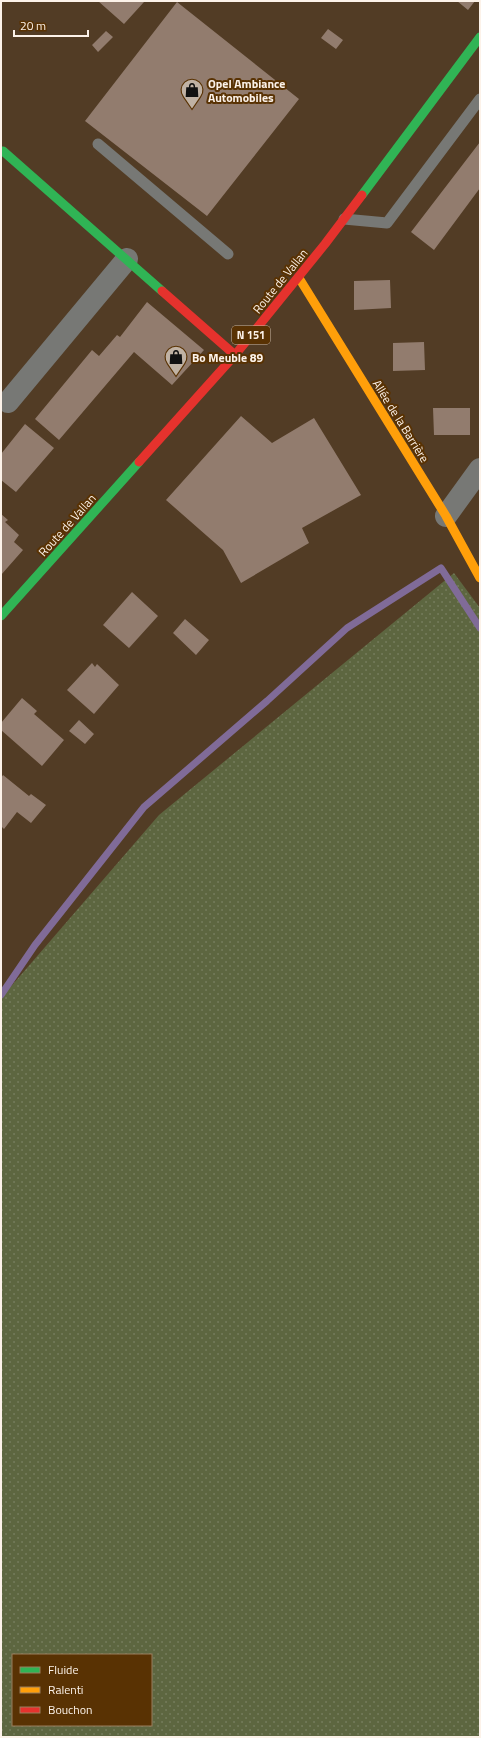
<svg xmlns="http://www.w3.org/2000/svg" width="481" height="1738" viewBox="0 0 481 1738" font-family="'Titillium Web',sans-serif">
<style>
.grass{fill:url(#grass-dots);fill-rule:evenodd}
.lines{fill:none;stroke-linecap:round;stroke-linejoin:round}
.stream{stroke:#806b98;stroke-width:7}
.building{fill:#927c6e}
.lane{stroke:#777875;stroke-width:11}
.street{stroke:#777875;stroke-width:22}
.fast{stroke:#30b455;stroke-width:9}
.slow{stroke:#ff9f0a;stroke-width:9}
.jam{stroke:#e5322d;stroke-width:9}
.labels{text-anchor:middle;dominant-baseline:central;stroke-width:4;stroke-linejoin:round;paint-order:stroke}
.shield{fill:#593203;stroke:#cbb8a4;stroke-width:1}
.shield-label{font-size:11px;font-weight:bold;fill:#fcf2e9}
.poi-label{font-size:12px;font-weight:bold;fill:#fcf2e9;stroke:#593203;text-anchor:start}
.street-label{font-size:12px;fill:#fcf2e9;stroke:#593203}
</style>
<defs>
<pattern id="grass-dots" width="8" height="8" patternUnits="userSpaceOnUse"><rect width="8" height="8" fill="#5d6640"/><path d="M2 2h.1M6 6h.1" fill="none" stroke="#757c5c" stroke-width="1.8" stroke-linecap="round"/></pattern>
</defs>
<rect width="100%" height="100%" fill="#523c25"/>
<path class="grass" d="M454,573l26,35v1129h-479v-739l158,-183zM13,1655h138v70h-138z"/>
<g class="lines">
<path class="stream" d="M1,995l34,-50 109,-138 123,-106 80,-73 94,-60 39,60"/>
</g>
<path class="building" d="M98,1h45l1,1 -20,22z
M457,1h18l-7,9z
M177,2l122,97 -92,117 -122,-95z
M328,29l15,11 -7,9 -15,-11z
M106,31l7,6 -15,15 -6,-7z
M480,142v46l-46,62 -23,-18z
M390,280l1,28 -37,2v-29z
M147,302l57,48 -32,35 -38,-33 -75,88 -24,-21 57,-69 7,6 18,-21 3,2z
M424,342l1,28 -32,1v-28z
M433,408h37v27h-36z
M241,416l31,27 42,-25 47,77 -59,33 7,15 -68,40 -18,-33 -57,-50z
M25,424l29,24 -38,44 -15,-12v-26z
M1,514l7,6 -3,2 14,13 -5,7 9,8 -22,25z
M132,592l26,24 -29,32 -26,-23z
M185,619l24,21 -13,15 -23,-22z
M92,663l3,4 2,-3 22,21 -25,29 -27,-24z
M22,698l15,13 -3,3 30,26 -22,26 -41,-36v-7z
M79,720l15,14 -9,10 -16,-13z
M3,775l26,21 2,-2 15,11 -15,18 -14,-11 -13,17 -3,-3v-48z"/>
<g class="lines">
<path class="lane" d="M98,144l130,110
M344,219l43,4 93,-124"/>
<path class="street" d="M8,402l119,-143
M446,516l34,-47"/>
<path class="fast" d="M1,151h2l159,140
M362,195l118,-158
M1,616l138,-154"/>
<path class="slow" d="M299,278l147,238 34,62"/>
<path class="jam" d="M162,291l73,64
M139,462l96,-107 90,-111 37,-49"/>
</g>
<defs>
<g id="shop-pin" transform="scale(1.15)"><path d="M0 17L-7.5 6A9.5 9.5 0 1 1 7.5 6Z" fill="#c0b2a4" stroke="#593203"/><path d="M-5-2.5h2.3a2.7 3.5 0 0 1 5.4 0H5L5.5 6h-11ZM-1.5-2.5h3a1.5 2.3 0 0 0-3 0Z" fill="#111"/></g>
</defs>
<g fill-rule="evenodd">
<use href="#shop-pin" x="192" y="90"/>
<use href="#shop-pin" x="176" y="357"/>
</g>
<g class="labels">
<rect class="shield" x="232" y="326" width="38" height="18" rx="3"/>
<g class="shield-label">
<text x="251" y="335">N 151</text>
</g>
<g class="poi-label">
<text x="208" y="83">Opel Ambiance<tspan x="208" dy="14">Automobiles</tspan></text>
<text x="192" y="357">Bo Meuble 89</text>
</g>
<g class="street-label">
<text transform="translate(280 281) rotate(-51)">Route de Vallan</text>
<text transform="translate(401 421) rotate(58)">Allée de la Barrière</text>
<text transform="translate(67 525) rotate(-48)">Route de Vallan</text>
</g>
</g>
<rect width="481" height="1738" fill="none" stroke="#fcf2e9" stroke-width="4"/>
<rect x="12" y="1654" width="140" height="72" fill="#593203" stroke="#9a7f5f"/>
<rect x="20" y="1667" width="20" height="6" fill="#30b455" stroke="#9a7f5f"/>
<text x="48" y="1674" font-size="12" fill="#fcf2e9">Fluide</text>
<rect x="20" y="1687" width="20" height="6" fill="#ff9f0a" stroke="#9a7f5f"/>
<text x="48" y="1694" font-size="12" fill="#fcf2e9">Ralenti</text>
<rect x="20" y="1707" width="20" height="6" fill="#e5322d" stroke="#9a7f5f"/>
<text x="48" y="1714" font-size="12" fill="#fcf2e9">Bouchon</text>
<path d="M14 30v6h74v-6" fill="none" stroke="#fcf2e9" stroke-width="2"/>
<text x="20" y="30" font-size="12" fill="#fcf2e9" stroke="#593203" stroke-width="3" paint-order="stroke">20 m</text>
</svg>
